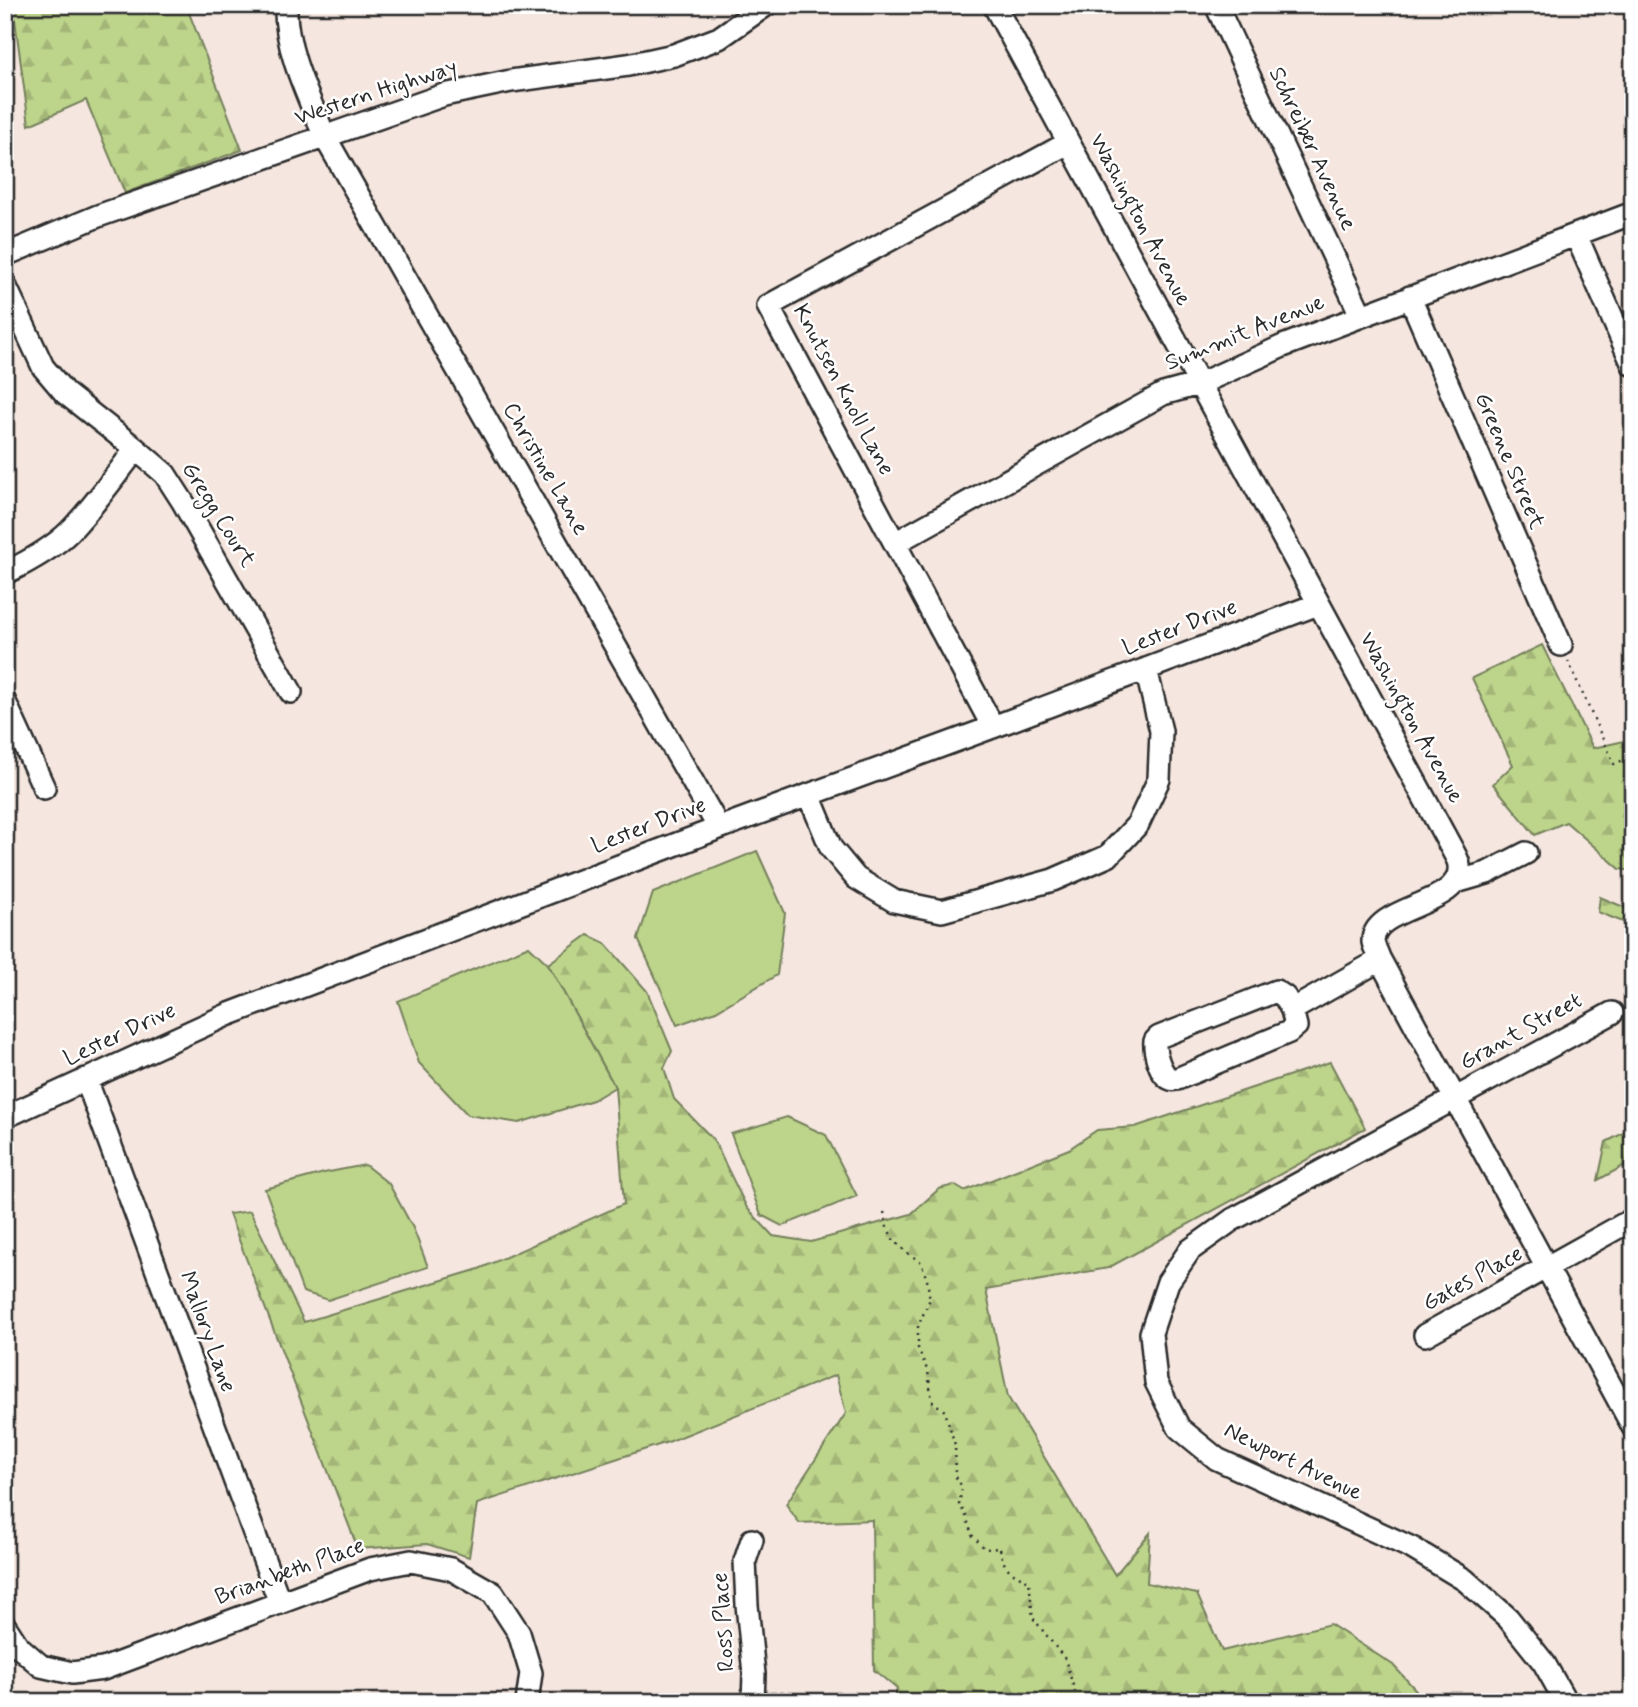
<svg xmlns="http://www.w3.org/2000/svg" width="1638" height="1707" viewBox="0 0 1638 1707" font-family="Mynerve,sans-serif">
<style>
.forest{fill:url(#forest-firs);stroke:#74805b;stroke-width:2}
.pitch{fill:#bdd48b;stroke:#74805b;stroke-width:2}
.lines{fill:none;stroke-linecap:round;stroke-linejoin:round}
.minor-casing{stroke:#2b2b2b;stroke-width:26}
.path{stroke:#2b2b2b;stroke-width:2.5;stroke-dasharray:2 5;stroke-linecap:butt}
.minor{stroke:#fff;stroke-width:21}
.labels{text-anchor:middle;dominant-baseline:central;stroke-width:5;stroke-linejoin:round;paint-order:stroke}
.street-label{font-size:23px;fill:#2b2b2b;stroke:#fff}
</style>
<defs>
<pattern id="forest-firs" width="22" height="20" patternUnits="userSpaceOnUse" patternTransform="scale(1.75)"><rect width="22" height="20" fill="#bdd48b"/><path d="M5 1l3.5 6h-7zM16 11l3.5 6h-7z" fill="#a3b678"/></pattern>
</defs>
<rect width="100%" height="100%" fill="#f5e6df"/>
<filter id="ink" filterUnits="userSpaceOnUse"><feTurbulence type="fractalNoise" baseFrequency=".0143" numOctaves="2"/><feDisplacementMap in="SourceGraphic" scale="14" xChannelSelector="R" yChannelSelector="G"/><feConvolveMatrix kernelMatrix="1 2 1 2 8 2 1 2 1" color-interpolation-filters="sRGB"/></filter>
<g filter="url(#ink)">
<path class="forest" d="M13,5h173l56,145 -117,43 -39,-93 -57,25z
M1542,645l51,103 40,-9v132l-13,-2 -54,-47 -31,13 -42,-51 20,-19 -41,-87z
M1600,897l33,14v15l-35,-14z
M588,935l17,8 42,48 25,60 -8,17 10,31 39,40 34,69 26,28 38,6 100,-28 28,-25 15,-4 10,6 105,-42 28,-19 38,-3 195,-65 35,66 -257,140 -122,22 22,107 107,178 35,-42 -3,50 50,11 25,57 108,-27 63,41 32,35 -1,2h-531l4,-13 -23,-19 -2,-150 -73,3 -13,-19 60,-91 -10,-38 -168,67 -191,62 -8,53 -42,-13 -69,5 -129,-335 21,-3 54,111 175,-53 145,-65 -9,-117 -67,-123z
M1633,1128v33l-35,19 8,-38z"/>
<path class="pitch" d="M757,851l28,62 -8,62 -61,36 -39,14 -39,-86 15,-46z
M529,946l19,18 67,123 -22,13 -74,23 -51,-8 -49,-52 -21,-62z
M787,1117l39,18 31,61 -75,30 -21,-11 -30,-81z
M365,1165l24,19 24,44 15,39 -100,33 -25,-8 -38,-103 59,-16z"/>
<g class="lines">
<g class="minor-casing">
<path id="minor" d="M286,5c-2,43 23,93 39,132l394,691
M994,5l459,846c2,4 6,10 6,15 5,40 -87,39 -86,76 1,5 5,12 6,16l254,469
M1216,5l145,310
M1576,235l57,130
M5,255l93,-39 346,-121 67,-14 117,-16 46,-10 45,-17 47,-33
M5,285l38,82 22,26 71,56 29,25 18,28 108,190
M1410,297l151,348
M895,543l268,-149 36,-10 84,-38 350,-133
M5,573c23,-11 47,-24 65,-42 24,-25 45,-55 66,-82
M5,702l39,86
M993,727l-225,-421 300,-163
M809,795l22,53 25,30 38,23 48,10 111,-31 55,-24 30,-32 21,-45 2,-48 -15,-62
M1456,882l31,-9 39,-20
M1292,1010l-7,-13 -9,-6 -117,46 -4,4c-1,9 5,35 16,38 2,1 4,0 6,0l112,-47 7,-6 -4,-16 88,-50
M86,1079l194,524
M5,1117l222,-102 492,-187 274,-101 325,-123
M1425,1335l208,-116
M752,1540l-7,21 2,44 7,69 -1,28
M5,1626l13,20 23,20 31,7 31,-4 267,-100 41,-8 40,8 42,24 26,40 12,40 -4,29
M1566,1702l-22,-39 -36,-45 -43,-38 -53,-32 -195,-89 -38,-31 -23,-46 -5,-49 17,-51 22,-32 42,-30 380,-207"/>
</g>
<path class="path" d="M1568,661l46,103 19,-8
M884,1212l3,15 6,12 13,13 15,10 6,18 3,19 -12,27v22l10,24 4,29 13,10 10,34 1,32 6,10 -3,18 6,8 7,22 13,14 15,-1c3,21 10,24 29,33l4,37 32,41 13,43"/>
<use href="#minor" class="minor"/>
</g>
</g>
<g class="labels">
<g class="street-label">
<text transform="translate(376 93) rotate(-18)">Western Highway</text>
<text transform="translate(1312 149) rotate(65)">Schreiber Avenue</text>
<text transform="translate(1140 220) rotate(62)">Washington Avenue</text>
<text transform="translate(1245 333) rotate(-22)">Summit Avenue</text>
<text transform="translate(843 390) rotate(62)">Knutsen Knoll Lane</text>
<text transform="translate(1509 461) rotate(67)">Greene Street</text>
<text transform="translate(545 469) rotate(60)">Christine Lane</text>
<text transform="translate(218 515) rotate(58)">Gregg Court</text>
<text transform="translate(1180 628) rotate(-21)">Lester Drive</text>
<text transform="translate(1411 718) rotate(61)">Washington Avenue</text>
<text transform="translate(649 826) rotate(-21)">Lester Drive</text>
<text transform="translate(1521 1032) rotate(-29)">Grant Street</text>
<text transform="translate(120 1035) rotate(-25)">Lester Drive</text>
<text transform="translate(1473 1279) rotate(-29)">Gates Place</text>
<text transform="translate(207 1332) rotate(70)">Mallory Lane</text>
<text transform="translate(1293 1462) rotate(26)">Newport Avenue</text>
<text transform="translate(290 1572) rotate(-20)">Brianbeth Place</text>
<text transform="translate(724 1622) rotate(-94)">Ross Place</text>
</g>
</g>
<rect width="1638" height="1707" fill="none" stroke="#fff" stroke-width="28"/>
<rect x="14" y="14" width="1610" height="1679" fill="none" stroke="#2b2b2b" stroke-width="2.5" filter="url(#ink)"/>
</svg>
